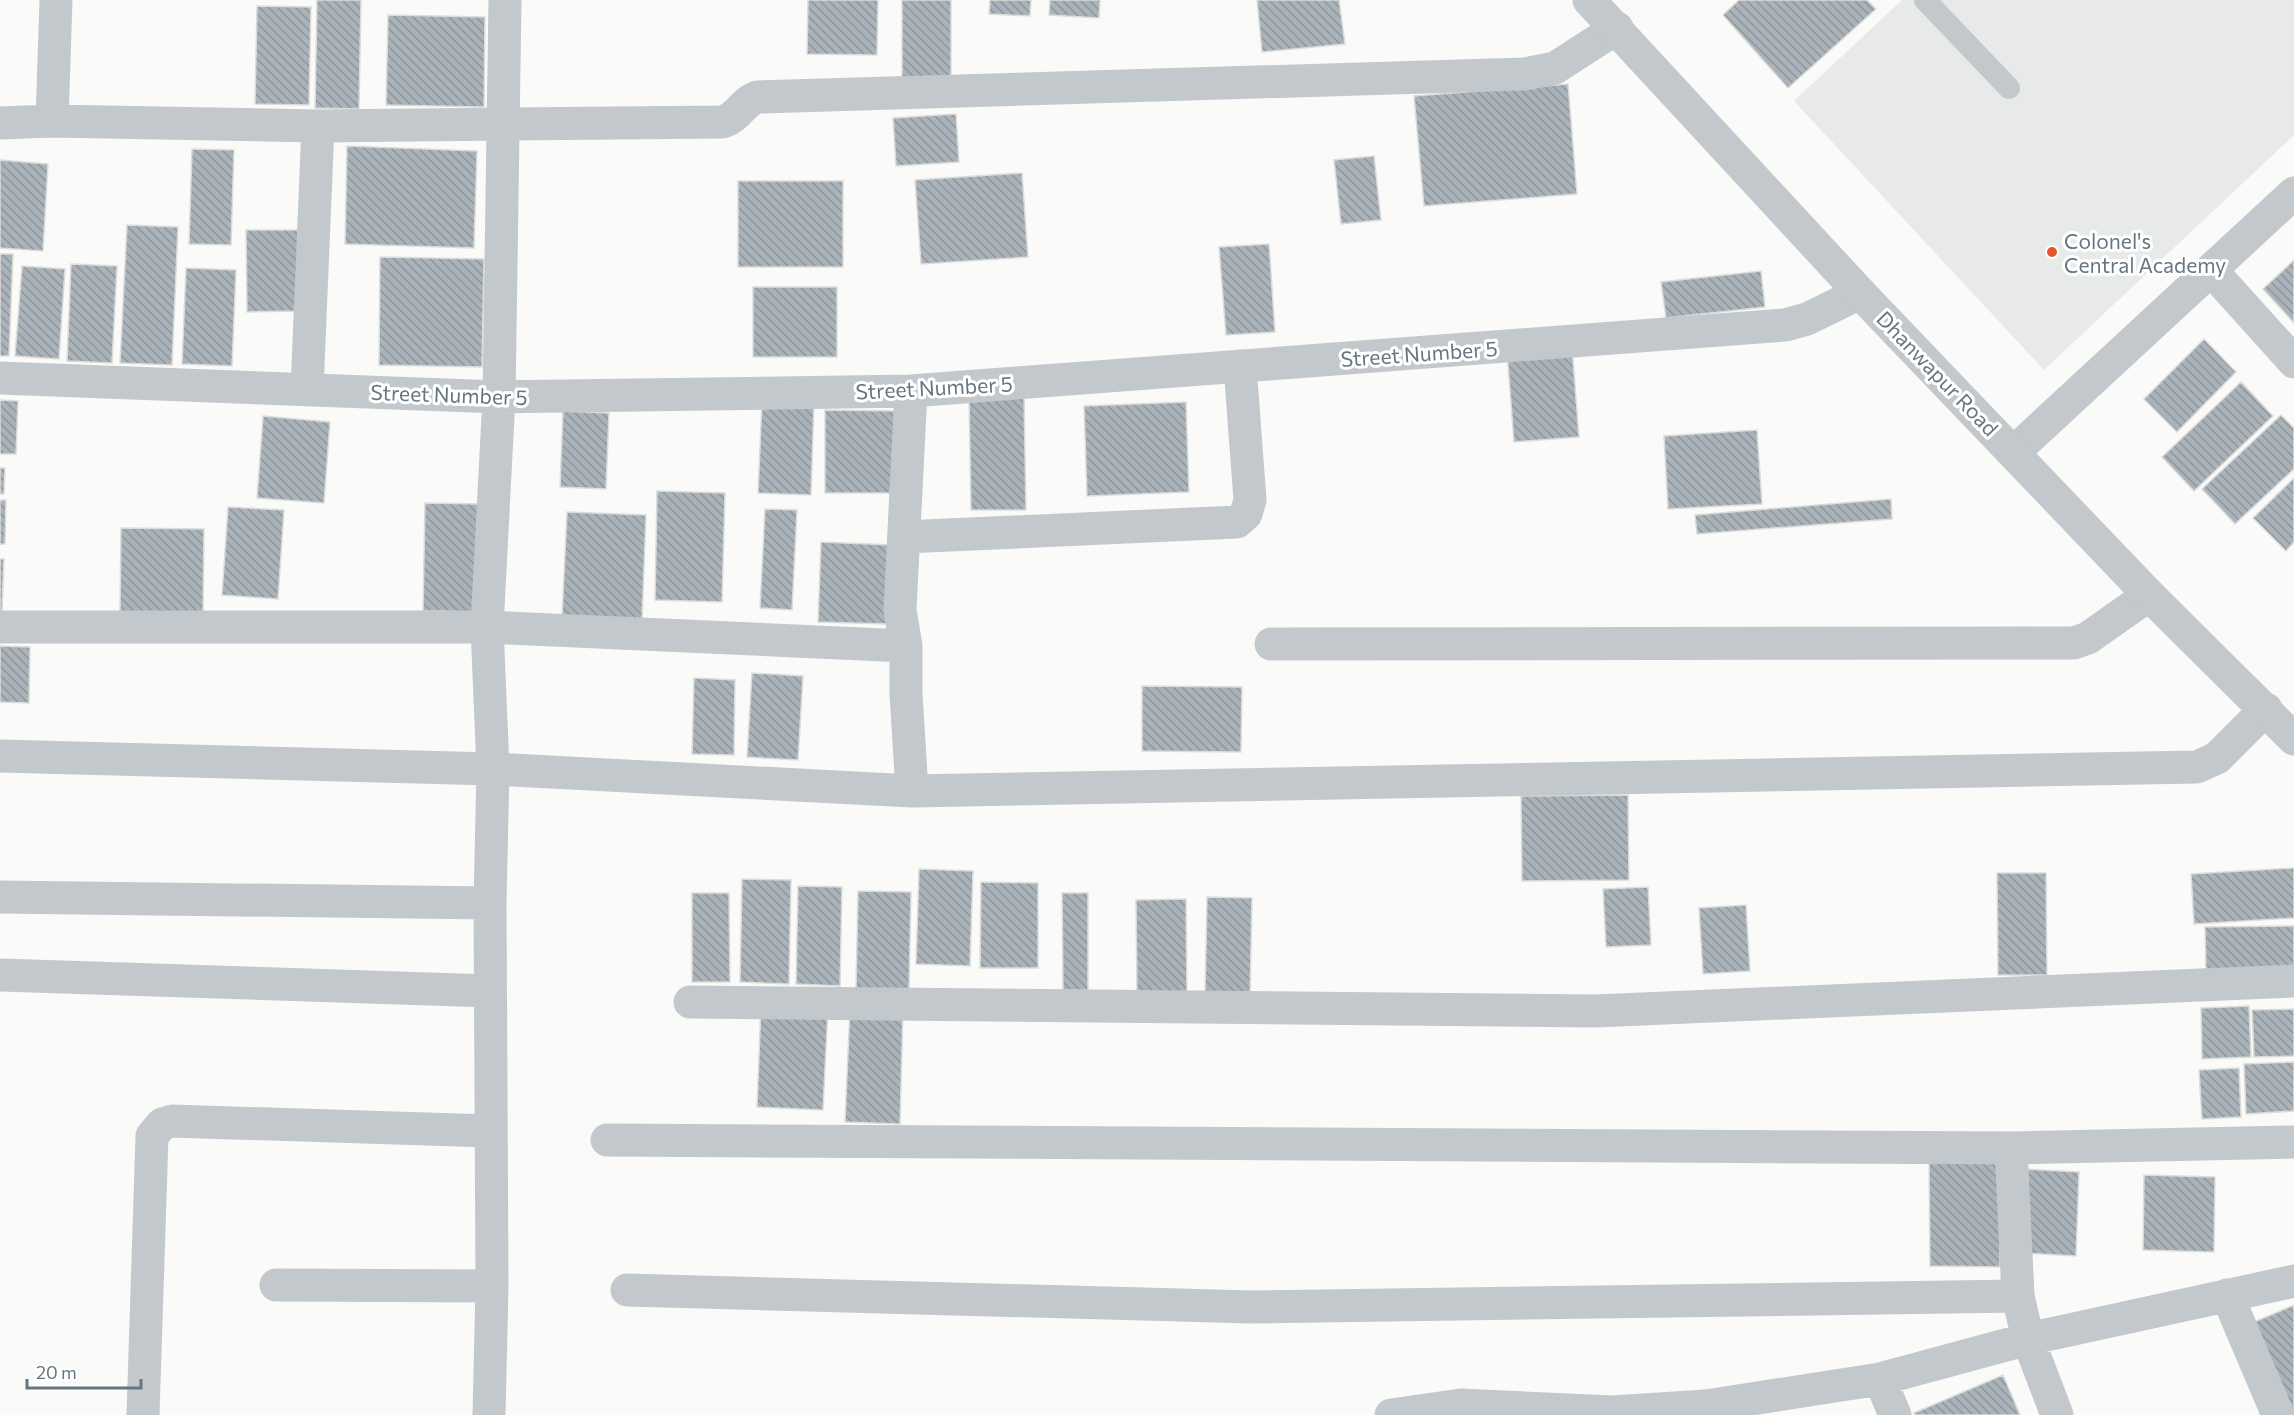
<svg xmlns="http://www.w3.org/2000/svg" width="2294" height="1415" viewBox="0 0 2294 1415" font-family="Commissioner,sans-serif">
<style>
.built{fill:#e8e9e9}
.building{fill:url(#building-back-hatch);stroke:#dcdcda;stroke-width:1.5}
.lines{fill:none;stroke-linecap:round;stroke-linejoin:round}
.service{stroke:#c3c8cc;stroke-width:22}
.minor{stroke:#c3c8cc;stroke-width:33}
.tertiary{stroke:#c3c8cc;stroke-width:33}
.poi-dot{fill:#e4572e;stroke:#fff;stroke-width:2}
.labels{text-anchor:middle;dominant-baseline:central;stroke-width:6;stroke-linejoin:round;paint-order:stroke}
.poi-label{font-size:21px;fill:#657683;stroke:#fff;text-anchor:start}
.street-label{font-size:21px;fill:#657683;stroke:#fff}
</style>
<defs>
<pattern id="building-back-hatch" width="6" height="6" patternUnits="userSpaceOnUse" patternTransform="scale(1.5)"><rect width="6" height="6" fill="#aab3b9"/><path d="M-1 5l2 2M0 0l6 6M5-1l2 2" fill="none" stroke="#8e969c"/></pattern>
</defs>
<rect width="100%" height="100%" fill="#fafaf8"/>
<path class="built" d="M1902,0h392v135l-250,235 -250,-269z"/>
<path class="building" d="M317,0h44l-2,109 -44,-1z
M808,0h70l-1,55 -70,-1z
M902,0h49v87h-49z
M990,0h41l-1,16 -41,-2z
M1050,0h50l-1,18 -50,-3z
M1257,0h82l6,44 -83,8z
M1739,0h128l9,9 -88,79 -65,-73z
M257,6l54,1 -2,98 -54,-1z
M388,15l97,2 -1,90 -98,-2z
M1568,84l9,110 -153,12 -10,-110z
M956,114l3,48 -63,4 -3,-48z
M347,146l130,5 -3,97 -129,-4z
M192,149l42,1 -3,95 -42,-1z
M1374,156l7,64 -40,4 -7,-64z
M0,160l48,4 -5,87 -43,-3z
M1022,173l6,84 -107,7 -6,-84z
M738,181h105v86h-105z
M127,225l51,2 -6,138 -52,-2z
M246,230h52l1,81 -52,1z
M1269,244l6,88 -49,3 -7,-88z
M0,254h13l-4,102h-9z
M380,257l104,2 -2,108 -103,-2z
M2294,260v63l-31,-34z
M71,264l46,2 -5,97 -45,-2z
M22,266l43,3 -6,90 -44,-3z
M186,268l50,2 -4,96 -50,-2z
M1761,271l4,36 -99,11 -5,-36z
M753,287h84v70h-84z
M2204,339l32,33 -59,60 -33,-33z
M1572,346l7,91 -65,5 -7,-90z
M2241,382l32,34 -79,75 -32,-34z
M1024,396l2,114h-55l-2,-113z
M0,400l18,1 -2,53h-16z
M762,402l52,2 -3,91 -53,-2z
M1186,402l3,90 -102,4 -3,-90z
M825,410l73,1v82h-73z
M563,411l46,2 -3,76 -46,-2z
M2281,415l13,13v41l-59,55 -33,-35z
M263,416l67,6 -6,81 -67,-5z
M1757,430l5,74 -94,5 -4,-73z
M0,468h5l-1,26h-4z
M2294,478v64l-8,9 -33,-33z
M657,491l68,2 -3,109 -67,-2z
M1891,499l1,20 -195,15 -2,-19z
M0,500h6l-1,44h-5z
M425,503l56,1 -2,108 -56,-1z
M228,507l56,3 -6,89 -56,-4z
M765,509l32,1 -5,100 -32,-2z
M567,512l79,3 -4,105 -80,-3z
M121,528l83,1 -1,86 -83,-2z
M821,542l71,3 -3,79 -71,-2z
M0,559h4l-2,53h-2z
M0,646l30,1 -1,56 -29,-1z
M752,673l51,3 -5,84 -51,-3z
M694,678l41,2 -1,75 -42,-1z
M1142,686l100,1 -1,65 -99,-1z
M1628,795l1,85 -107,1 -1,-85z
M2294,868v50l-100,6 -3,-50z
M919,869l54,2 -3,95 -54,-2z
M1997,873h49l1,102h-49z
M742,879l49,1 -2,104 -49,-2z
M981,882l57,1v85h-58z
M798,886l44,1 -2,99 -44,-2z
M1648,887l3,58 -45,2 -3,-58z
M858,891l53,1 -2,99 -53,-2z
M692,893h37l1,89h-38z
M1062,893h26v97h-25z
M1207,897l45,1 -2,99 -45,-1z
M1186,899l1,98h-50l-1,-97z
M1746,905l4,66 -47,3 -4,-66z
M2294,926v48l-88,1 -1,-48z
M761,1005l67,3 -5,102 -66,-3z
M2249,1006l2,51 -49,2 -1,-51z
M850,1008l53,2 -3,114 -55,-2z
M2294,1009v47l-40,1 -2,-47z
M2294,1062v49l-48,3 -2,-50z
M2239,1068l2,49 -39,2 -3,-49z
M1929,1157h70l1,110 -70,-1z
M2024,1169l55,3 -3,84 -55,-3z
M2144,1175l71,2 -1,75 -71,-2z
M2294,1305v110l-42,-92z
M2003,1375l17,40h-105l-1,-2z"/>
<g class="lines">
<path class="service" d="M1925,0l84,88"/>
<path class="minor" d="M52,121l4,-121
M0,123l52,-2 266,5 404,-4c16,-4 21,-21 36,-25l767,-23 30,-6 62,-40
M2212,271l82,91
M0,378l499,19 412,-6 874,-66 22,-6 53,-26
M307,390l11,-264
M911,391l-11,219 6,36v48l6,97
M2014,452l280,-259
M904,537l333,-15 9,-8 4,-14 -10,-134
M0,627h487l419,19
M1271,644l803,-1 14,-5 61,-43
M0,756l493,13 419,22 1285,-24 20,-9 49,-49
M0,897l490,6
M0,975l490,16
M690,1002l906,9 698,-30
M607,1140l1404,8 283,-6
M2011,1148l7,148 10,43 29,76
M276,1285l216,1
M627,1290l625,17 766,-11
M2227,1295l51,120
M1880,1379l15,36
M143,1415l9,-279 10,-12 10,-3 318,10
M489,1415l3,-129 -2,-383 3,-134 -6,-142 12,-230 6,-397
M1391,1415l70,-10 151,7 94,-6 174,-27 148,-40 266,-58"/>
<path class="tertiary" d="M1589,0l271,293 289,302 145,144"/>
</g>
<circle class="poi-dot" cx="2052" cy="252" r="6"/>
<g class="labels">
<g class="poi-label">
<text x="2064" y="240">Colonel's<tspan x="2064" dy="24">Central Academy</tspan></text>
</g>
<g class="street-label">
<text transform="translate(1419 353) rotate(-4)">Street Number 5</text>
<text transform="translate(1938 373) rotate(46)">Dhanwapur Road</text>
<text transform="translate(934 387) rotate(-3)">Street Number 5</text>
<text transform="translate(449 394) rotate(2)">Street Number 5</text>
</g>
</g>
<path d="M27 1379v9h114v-9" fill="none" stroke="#657683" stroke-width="3"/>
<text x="36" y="1379" font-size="18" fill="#657683" stroke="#ffffff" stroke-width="4.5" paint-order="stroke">20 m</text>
</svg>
